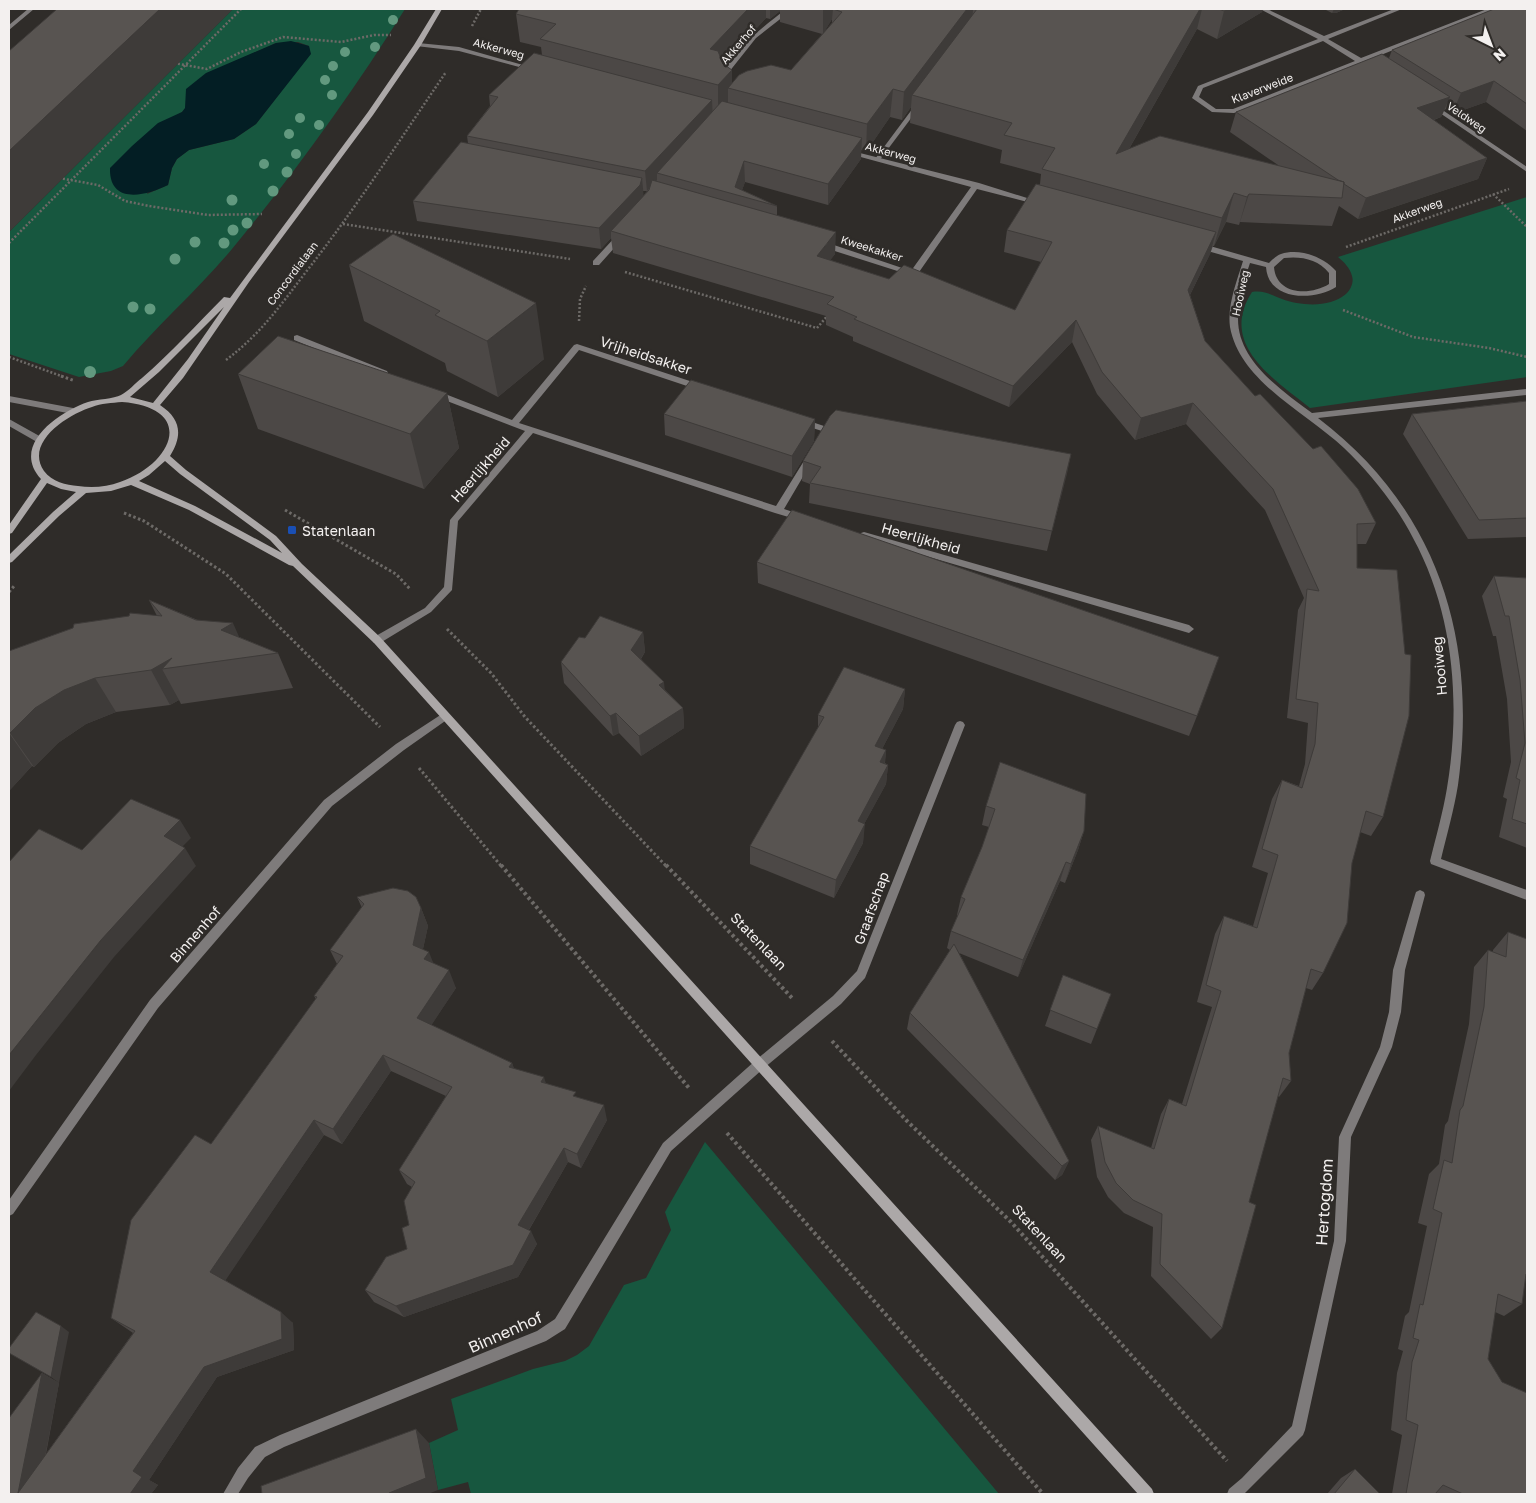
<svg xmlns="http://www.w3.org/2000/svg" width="1536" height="1503" viewBox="0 0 1536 1503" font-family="'Golos Text',sans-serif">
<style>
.green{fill:#17573f;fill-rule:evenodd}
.water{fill:#031e24}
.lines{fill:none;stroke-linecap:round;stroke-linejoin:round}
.path-far2{stroke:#6d6a67;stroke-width:2.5;stroke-dasharray:2 2;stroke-linecap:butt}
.path-far1{stroke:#6d6a67;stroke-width:3;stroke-dasharray:2.5 2.5;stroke-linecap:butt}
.path{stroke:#6d6a67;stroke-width:4;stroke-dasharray:3 3;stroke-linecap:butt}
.lane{fill:#7e7b7b;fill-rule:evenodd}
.street{fill:#7e7b7b;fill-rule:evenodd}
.secondary{fill:#aca8a8;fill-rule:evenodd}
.tree{fill:#62997f}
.wall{fill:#4c4846;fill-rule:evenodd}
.shaded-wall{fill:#3e3b39}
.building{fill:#585451;stroke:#3e3b39}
.transit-dot{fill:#1a4fb4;stroke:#2f2c29;stroke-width:2}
.labels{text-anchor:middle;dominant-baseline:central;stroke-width:5;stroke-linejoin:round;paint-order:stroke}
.far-street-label{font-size:11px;fill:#f3f0ef;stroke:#2f2c29}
.street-label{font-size:14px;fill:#f3f0ef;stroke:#2f2c29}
.poi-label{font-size:14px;fill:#f3f0ef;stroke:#2f2c29;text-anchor:start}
.near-street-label{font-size:16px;fill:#f3f0ef;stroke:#2f2c29}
</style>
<rect width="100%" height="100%" fill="#2f2c29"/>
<path class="green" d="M233,9h172c-51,82 -112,166 -173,240 -34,41 -75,76 -109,117l-12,5 -32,6 -70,-23v-122zM298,42l11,4 1,8 -54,70 -22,15 -45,11 -12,9 -5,9 -4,17 -21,9 29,-78 6,-4 47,-48 47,-21z
M1527,197v180l-217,31c-36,-29 -92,-63 -58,-116 12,-2 19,3 30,7 19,7 48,9 64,-5 5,-5 8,-12 6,-18 -2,-8 -8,-14 -14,-19z
M705,1142l294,352h-528l-3,-12 -30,8 -9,-47 29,-13 -7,-31 82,-30 32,-8 12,-6 12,-9 35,-61 22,-7 25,-48 -6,-18z"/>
<path class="water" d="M291,41l18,5 2,8 -55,70 -22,15 -45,11 -12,9 -5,9 -4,17c-22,11 -59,20 -58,-17l22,-22 26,-23 24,-11 3,-4 1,-19 20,-16 70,-30z"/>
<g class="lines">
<path class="path-far2" d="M472,26l9,-17
M174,63l33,6 34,-17 42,-15 58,5 33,-7h17
M59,178l39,7 27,16 24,5 59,9 54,-1
M1493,194l34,33
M343,224l227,35
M9,243l232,-234
M1346,247l163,-58
M625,272l192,56 12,-14
M1343,310l70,27 76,11 38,9
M579,321l1,-22 6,-13
M9,357l55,20
M226,360c36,-27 56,-57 83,-92 49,-63 92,-130 137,-196"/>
<path class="path-far1" d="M61,376l14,5
M285,510l111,64 14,15
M124,513l20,8 82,53 154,153
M9,592l6,-7
M447,629l44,44 34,44 142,150
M419,768l83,99"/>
<path class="path" d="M501,865l188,223
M666,865l126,133
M832,1041l74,79 105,102 216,239
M727,1133l316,361"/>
<path class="lane" d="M916,104l5,1 -42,56h-4v-2z
M819,242h6l92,31 -1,2h-6l-91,-29z"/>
<path class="street" d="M28,9h6l-25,21v-5z
M786,9h7l-37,29 -27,34 -4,9h-4l-1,-1c11,-29 43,-53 66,-71z
M1260,9h7l57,27 70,-27h8l-74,30 33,19 126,-49h8l-129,52v3l-6,-1 -126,50 -22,-1 -20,-14 6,-12 120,-47zM1323,41l32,20 -122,48h-17l-17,-12 4,-9z
M418,43l41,4 78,22 -3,2 -75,-20 -43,-5v-2z
M1431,105h4l92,62v5l-96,-65z
M848,150l131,33 64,20 -4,2 -62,-16 -60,86h-6v-4l60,-84 -125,-34v-2z
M618,234h6l1,2 -26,29h-6v-4z
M1197,244h6l66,19c3,-3 8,-8 12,-9 19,-6 43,3 55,17v16c-22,14 -68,14 -70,-20l-16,-4c-6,18 -12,37 -12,56 0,42 43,71 74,94l215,-24v6l-209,23c120,91 160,221 140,367 -4,25 -11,49 -17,74l86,31v10l-96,-36 -1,-3c6,-24 13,-49 17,-73 14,-84 7,-175 -34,-250 -17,-33 -42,-64 -69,-90 -37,-35 -104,-66 -114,-121 -3,-22 7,-46 13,-66l-46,-13zM1284,258c17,-2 34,1 45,15v11c-19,12 -53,11 -55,-17z
M297,335l90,36 1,2 -1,2h-6l-87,-35v-4z
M577,344l125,41 1,2 -1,2h-6l-117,-39 -60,73 257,83 31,-50h6l1,2 -30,51 21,7 1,2 -1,2 -3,1 -27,-8 -242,-80 -75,88 -6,69 -21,22 -51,31h-6l-2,-3 2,-3 51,-29 19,-21 6,-67 75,-89 -91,-35v-4h6l72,28 62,-75z
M9,396l64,12 4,3 -4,3 -64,-12z
M9,419l34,19v4h-6l-28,-16z
M803,419l27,9 1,2 -6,9h-6l-1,-2 4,-6 -22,-7v-4z
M864,532l325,93 5,4 -5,4 -328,-96 -1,-2 1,-2z
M445,712l3,1 2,3 -2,3 -44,31 -72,56 -174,202 -145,206 -4,2v-16l141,-200 174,-200 72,-56z
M960,721l3,1 2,3 -100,253 -24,26 -77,64 -93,83 -106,178 -19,12 -262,106 -19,10 -17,21 -10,16h-15l15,-26 17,-21 25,-12 257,-104 18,-12 108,-176 93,-83 77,-64 24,-25 98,-246 2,-3z
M1420,890l4,2 1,3 -20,75 -4,42 -9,35 -41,90 -5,104 -41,189 -2,5 -59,59h-17l2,-5 13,-11 50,-52 42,-185 5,-104 41,-90 9,-35 4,-42 22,-75 1,-3z"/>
<path class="secondary" d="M436,9h6l-21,36 -48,70 -124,167 -66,96 -23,27c21,14 23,30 10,51l16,14 90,66 26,28 78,73 772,852 2,5h-16l-764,-851 -81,-77 -4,-1 -100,-55 -58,-25 -20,6 -25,2 -27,23 -47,46 -3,1v-8l44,-43 23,-20 -15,-3 -14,-6 -35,50 -3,1v-9l32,-46c-31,-34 18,-67 47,-77 9,-3 26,-3 33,-7 8,-4 14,-12 21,-17 29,-25 55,-54 82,-81l6,1 138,-186 46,-67zM224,307l-36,52 -35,44 -23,-6 29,-25zM122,402c75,6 51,62 -2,80 -13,5 -28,6 -42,4 -12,-1 -26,-4 -34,-15 -20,-29 25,-57 48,-64 9,-4 20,-4 30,-5zM165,461l15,13 90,66 12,13 -87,-47 -56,-25 10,-6z"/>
</g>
<g class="tree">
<circle cx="393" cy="20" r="5"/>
<circle cx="375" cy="47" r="5"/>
<circle cx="345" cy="52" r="5"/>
<circle cx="333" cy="66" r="5"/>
<circle cx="325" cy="80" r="5"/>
<circle cx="332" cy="95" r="5"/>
<circle cx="300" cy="118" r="5"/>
<circle cx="319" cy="125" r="5"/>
<circle cx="289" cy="134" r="5"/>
<circle cx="296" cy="154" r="5"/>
<circle cx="264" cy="164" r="5"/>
<circle cx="287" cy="172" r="5.5"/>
<circle cx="273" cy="191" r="5.5"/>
<circle cx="232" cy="200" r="5.5"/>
<circle cx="247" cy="223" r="5.5"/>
<circle cx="233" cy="230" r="5.5"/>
<circle cx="195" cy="242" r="5.5"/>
<circle cx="224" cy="243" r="5.5"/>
<circle cx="175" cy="259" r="5.5"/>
<circle cx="133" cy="307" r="5.5"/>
<circle cx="150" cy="309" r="5.5"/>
<circle cx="90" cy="372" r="6"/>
</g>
<path class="wall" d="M519,9h744l-1,3 -45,27 -20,-10 -68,120 149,16 -48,-33 6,-20 153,-54 3,-8 135,-41v122l-41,-29 -34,12 -7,-5 -4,8 -7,3 53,38 -9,21 -120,40 -19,-13 -7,20 -92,-4 -1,3 -13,-3 -12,24h-1l-3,8 -20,41 15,46 50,55 121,127 -10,21h-9v24l26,249 -12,19 -11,-4 -37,141 -11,17 -6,-2 -17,65 2,28 -12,16 -1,-1 -29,106 -27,126 -11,11 -60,-63 2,-49 -29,-14 -16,-16 -11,-20 -6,-37 7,-14 53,22 10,-34 8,-15 13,5 30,-97 -15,-5 18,-68 9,-18 29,10 15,-53 -16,-6 20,-68 10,-19 17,6 6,-22 3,-41 -21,-5 11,-108 6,-12 -39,-88 -79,-86 -51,16 -38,-46 -25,-52 -63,65 -156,-66v-4l-27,-12v-9l-213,-63 -2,-15 -10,11 -184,-28 -4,-20 55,-58 -1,-7 23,-30 -1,-11 53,-40 -1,-8 -21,-5 -4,-28zM780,11v11l42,12 -31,36 -59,13 -9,-19 43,-46 4,1zM832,19v4l-8,9zM911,107l-1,16 92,27 -2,13 41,11 -1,10 -33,46 -3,22 37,10 -26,48 -126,-31 -59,-19 5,-6 -58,-39v-9l-35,-16 3,-8 83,23 33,-46v-9l5,2 24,-35 12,3zM643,191h4l-4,5z
M1324,9h21l-9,4h-4z
M349,265l195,94 -46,38 -51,-26 -2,-8 -81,-42z
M238,374l209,19 12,55 -35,41 -166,-60z
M1527,401v136l-59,2 -65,-105 9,-20z
M664,414l151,5 -1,22 -22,36 -127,-42z
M1071,454l-24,97 -238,-48 1,-19 -8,-3 1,-20z
M757,562l440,154 -8,20 -431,-153z
M1494,576l33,2v270l-28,-11 8,-38 -4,-2 8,-35 -4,-63 -11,-63h-3l-11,-40z
M149,600l129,53 15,35 -112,16 -2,-4 -9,5 -54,7 -30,12 -28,19 -24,24 -2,-1 -23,25v-140l64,-23 84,-12z
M643,632l2,20 -4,7 24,31 18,18 1,20 -43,28 -22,-23 -6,3 -49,-53 -3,-21z
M905,689l-2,20 -21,40 4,1 -1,13 3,2 -2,19 -22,40 -1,19 -29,55 -84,-34v-18l68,-118v-13z
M986,806l98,25 -6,19 -13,33 -5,-2 -42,96 -59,-24 110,208 -7,14 -7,5 -148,-151 3,-16 40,-63 -3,-2 4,-17 7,-16h-1l4,-18 21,-50 7,-20 -7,-2z
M357,897l64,11 7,18 -5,23 11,15 22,24 -25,37 81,38 2,6 63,28 30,23 -26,48 -13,-6 -39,68 8,14 -19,33 -114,40 -30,-15 -9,-12 42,-41 5,-62 -5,-3 -8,-14 47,-74 -55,-25 -49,73 -18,-9 -99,145 68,43 1,27 -77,27 -68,103 9,5 -7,9h-142l33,-121 17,10 -13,71 87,-121 -22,-15 100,-174 105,-145 -2,-3 23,-32 -7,-14 32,-42z
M1508,932l19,7v340h-2l-3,25 -18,12 -9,-4 -7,47 39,135h-135l10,-59 -11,-5 6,-57 6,-22 -5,-2 7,-33 4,-4 18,-86 -9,-3 11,-49 10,-10 6,-39 3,-4 21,-97 5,-57 14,-17 5,2v-2z
M1063,975l34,54 -6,15 -46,-18z
M1355,1469l25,25h-53l14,-16z"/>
<path class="shaded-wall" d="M160,9h73l-224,223v-81z
M748,9h18v9l-55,59 -1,-28z
M770,9h10v2l-10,8z
M823,9h10l-1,10 -9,15z
M967,9h6l-1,17 -60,69 -1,12 -9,13 2,-28z
M1200,9h2l-5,20 -87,153 6,-28z
M1228,9h35l-1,3 -45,27 7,-28z
M1334,9h11l-9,4h-4z
M732,70v19l-4,-1v14l-10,11v-28z
M1494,81l-8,21 -34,12 9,-21z
M893,89l-3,28 -24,35 1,-28z
M1450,97l-9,20 -32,11 8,-20z
M712,100l1,20 -56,53v7l-10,11 -2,-20z
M862,138l-1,21 -33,46v-21z
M1487,158l-9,21 -120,40 8,-21z
M744,161l1,21 -5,14 -5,-9z
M642,178l2,21 -33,32v7l-10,11 -2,-21z
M1234,193l-8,29 -12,24 8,-28z
M1249,194l-9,28 -1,3 8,-28z
M836,232l-1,22 -18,24v-22z
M1216,232l-6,22 -28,57 6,-21z
M536,303l8,56 -46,38 -11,-56z
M1076,320l-4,22 -63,65 4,-21z
M447,393l12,55 -35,41 -14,-55z
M1193,403l-7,21 -51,16 6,-22z
M815,419l-1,22 -22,36v-21z
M1071,454l-4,20 -20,77 5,-20z
M233,623l15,34 -27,-27z
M643,632l2,20 -12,18 -2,-20z
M172,658l-10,11 17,31 -9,5 -19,-35z
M95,678l21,34 -30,12 -28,19 -24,24 -24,-34 25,-25 29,-18z
M664,682l2,20 -7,-17z
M905,689l-2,20 -30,57 2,-20z
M683,708l1,20 -43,28 -2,-20z
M616,713l3,20 -6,3 -3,-20z
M9,733l23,33 -23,25z
M886,750l-2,20 -4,-8z
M888,765l-2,19 -30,55 2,-18z
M180,820l11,18 -16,16 -11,-18z
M865,824l-2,19 -29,55 2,-18z
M1084,831l-6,19 -13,33 6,-19z
M185,848l11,18 -82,91 -78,98 -27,36v-36l92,-115z
M1066,862l-6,19 -42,96 5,-17z
M421,908l7,18 -8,36 -7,-17z
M429,952l7,18 -12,-11z
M449,970l7,18 -31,47 -8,-17z
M383,1055l8,16 -49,73 -9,-15z
M512,1063l6,16 -9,-12z
M544,1077l5,16 -8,-11z
M604,1105l3,15 -26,48 -4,-14z
M314,1120l10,15 -101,149 -13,-12z
M564,1148l4,14 -44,76 -6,-13z
M1069,1161l-7,14 -7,5 7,-14z
M531,1231l6,13 -19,33 -114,40 -8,-11z
M281,1312l12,11 1,27 -77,27 -68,103 9,5 -7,9h-21l3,-23 71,-104z
M61,1326l8,6 -10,51 -8,-6z
M42,1373l17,10 -21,111 -20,-1z
M416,1429l13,14 9,47 -10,4h-39v-1z"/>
<path class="building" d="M57,9h103l-151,142v-100z
M519,9h229l-38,40 8,2 5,13 9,6 -14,15 -178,-46 16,-15 -40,-10z
M833,9h134l-63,83 -11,-3 -26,35 -139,-36 11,-13 8,-4 24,-6 20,5 51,-58z
M977,9h223l-84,145 44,-18 184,46 -2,16 -93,-4 -2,3 -13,-4 -12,25 -180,-49 13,-21 -51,-13 8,-12 -100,-28z
M1219,9h9l-4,2z
M1494,9h33v95l-33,-23 -33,12 -69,-43z
M534,53l178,47 -67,71 -178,-35 31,-39 -9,-2z
M1382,54l68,43 -33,11 70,50 -121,40 -22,-14v-2l-6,-2 -102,-68z
M722,101l140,37 -34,46 -84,-23 -9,26 42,19 -120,-33z
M461,142l181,36 -2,7 -41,43 -186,-27z
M652,180l184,52 -19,24 72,23 15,-14 111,45 37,-68 -45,-12 29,-46 180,48 -28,58 17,51 50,55 5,-2 53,55 8,-3 37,43 18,34 -19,1v44l40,2 8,84 6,1 -2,61 -26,101 -17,-6 -14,52 -5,60 -24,50 -12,-4 -22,84 2,28 -8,-3 -34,124 7,3 -34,123 -62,-64 2,-50 -29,-14 -17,-17 -11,-21 -7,-36 56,23 15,-50 17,7 35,-115 -15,-6 18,-69 33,12 21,-73 -16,-6 20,-69 20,8 13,-44 3,-41 -22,-4 11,-110 12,2 -46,-102 -80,-86 -52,15 -39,-46 -26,-52 -63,66 -159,-67 3,-2 -30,-13 7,-7 -223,-66 38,-41z
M393,234l143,69 -49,38 -52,-26 5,-4 -91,-46z
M278,336l169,57 -37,41 -172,-60z
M691,380l124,39 -23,37 -128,-42z
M1527,401v117l-48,2 -67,-106z
M836,410l235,44 -19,77 -242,-48 11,-16 -18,-6 27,-45z
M792,510l427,147 -22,59 -440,-154z
M1494,576l33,2v246l-15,-5 8,-39 -4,-2 9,-35 -5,-63 -11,-64h-4z
M149,600l47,20 37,3 -12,7 57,23 -116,16 10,-11 -21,12 -56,8 -31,12 -29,18 -25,25h-1v-82l64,-23 1,-4 55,-8 1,-3 32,3z
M600,616l43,16 -12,18 33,32 -5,3 24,23 -44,28 -23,-23 -6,3 -49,-54 18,-25 6,1z
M844,667l61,22 -30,57 11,4 -6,12 8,3 -30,56 7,3 -29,56 -86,-34 74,-129 -6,-2z
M1000,762l86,32 -2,37 -13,33 -5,-2 -43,98 -72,-29 14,-32 -4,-2 21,-50 13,-38 -9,-3z
M131,799l49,21 -16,16 21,12 -84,92 -92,115v-193l30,-33 43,21z
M393,888l15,3 8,6 5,11 -8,37 16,7 -5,7 25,11 -32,48 95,45 -3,4 35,10 -3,5 35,10 -3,4 31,9 -27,49 -13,-6 -46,77 13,6 -18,34 -117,41 -31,-16 21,-33 21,-8 -5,-21 7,-3 -5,-24 11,-19 -16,-12 53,-83 -69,-32 -50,74 -19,-9 -104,152 71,40 1,27 -78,28 -71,104 9,6 -12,17h-121v-76l33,-45 -24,120 117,-162 -24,-13 20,-98 64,-85 16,9 106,-147 -3,-1 29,-40 -13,-6 34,-46 -7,-7z
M1508,932l19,7v335h-1l-4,30 -24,-10 -10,65 14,23 25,11v101h-64l-20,-9 -8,9h-29l12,-69 -12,-5 6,-58 7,-22 -6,-2 7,-34 3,1 19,-92 -9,-4 11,-49 8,3 8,-53 3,-4 21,-99 4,-57 18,7z
M954,944l115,217 -7,5 -152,-153z
M1063,975l48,19 -14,35 -47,-19z
M36,1312l25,14 -10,51 -42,-24v-5z
M416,1429l10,49 -37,15v1h-127l-1,-8z
M1355,1469l25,25h-46z"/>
<rect class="transit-dot" x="287" y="525" width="10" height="10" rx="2.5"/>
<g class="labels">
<g class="far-street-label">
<text transform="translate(738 44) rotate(-49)">Akkerhof</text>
<text transform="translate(499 48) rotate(15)">Akkerweg</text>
<text transform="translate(1262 88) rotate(-21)">Klaverweide</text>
<text transform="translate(1467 117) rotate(34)">Veldweg</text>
<text transform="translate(891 152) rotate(15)">Akkerweg</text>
<text transform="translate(1417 210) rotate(-20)">Akkerweg</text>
<text transform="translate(872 248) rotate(17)">Kweekakker</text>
<text transform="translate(292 273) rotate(-53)">Concordialaan</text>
<text transform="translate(1240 293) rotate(-78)">Hooiweg</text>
</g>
<g class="street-label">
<text transform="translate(646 355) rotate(18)">Vrijheidsakker</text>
<text transform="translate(480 469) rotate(-49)">Heerlijkheid</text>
<text transform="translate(921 538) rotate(16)">Heerlijkheid</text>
<text transform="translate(1439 666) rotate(-95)">Hooiweg</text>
<text transform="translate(871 908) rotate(-70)">Graafschap</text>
<text transform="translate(195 934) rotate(-49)">Binnenhof</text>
<text transform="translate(759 941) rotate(46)">Statenlaan</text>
<text transform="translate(1040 1233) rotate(47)">Statenlaan</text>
</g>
<g class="poi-label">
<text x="302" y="530">Statenlaan</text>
</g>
<g class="near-street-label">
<text transform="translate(1324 1202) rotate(-86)">Hertogdom</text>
<text transform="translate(505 1332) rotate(-24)">Binnenhof</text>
</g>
</g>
<rect width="1536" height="1503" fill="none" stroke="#f3f0ef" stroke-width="20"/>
<g transform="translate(1491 45) rotate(138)" stroke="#2f2c29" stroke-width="4" paint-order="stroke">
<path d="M0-4L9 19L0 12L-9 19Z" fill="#f3f0ef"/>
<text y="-8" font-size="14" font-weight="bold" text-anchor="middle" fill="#f3f0ef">N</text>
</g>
</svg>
